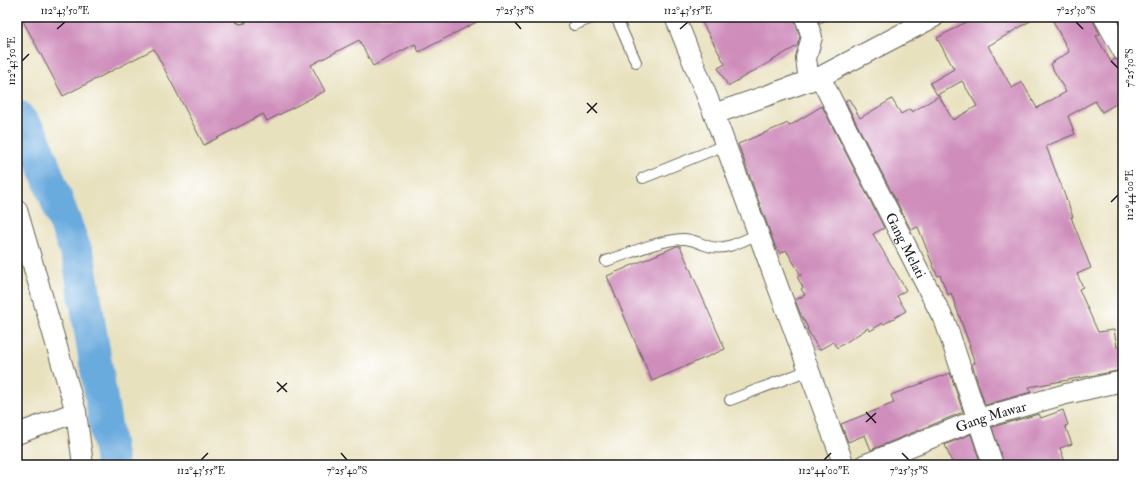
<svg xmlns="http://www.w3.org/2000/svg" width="1140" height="482" viewBox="0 0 1140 482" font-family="'IM FELL Double Pica',serif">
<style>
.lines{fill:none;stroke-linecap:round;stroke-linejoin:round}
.river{stroke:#6babde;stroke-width:33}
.building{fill:#cf8dbb}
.lane-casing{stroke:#636155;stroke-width:12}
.street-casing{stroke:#636155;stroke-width:22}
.lane{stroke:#fff;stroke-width:10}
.street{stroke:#fff;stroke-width:20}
.ticks{fill:none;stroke:#1c1c1c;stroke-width:1.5}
.labels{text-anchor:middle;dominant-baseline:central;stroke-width:3;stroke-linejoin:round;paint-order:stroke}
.street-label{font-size:14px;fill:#1c1c1c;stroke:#fff}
.neatline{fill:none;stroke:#1c1c1c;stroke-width:1.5}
.ticks-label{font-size:10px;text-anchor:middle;fill:#1c1c1c}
</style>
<rect width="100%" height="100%" fill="#fff"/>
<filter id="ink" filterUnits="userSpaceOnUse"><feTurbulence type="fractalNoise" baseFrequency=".025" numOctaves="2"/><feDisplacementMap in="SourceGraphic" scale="8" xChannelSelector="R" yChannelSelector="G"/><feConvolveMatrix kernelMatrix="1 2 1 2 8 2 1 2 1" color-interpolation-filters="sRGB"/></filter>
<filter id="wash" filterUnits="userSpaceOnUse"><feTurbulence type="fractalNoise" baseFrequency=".012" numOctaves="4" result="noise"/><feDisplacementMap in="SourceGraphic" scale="16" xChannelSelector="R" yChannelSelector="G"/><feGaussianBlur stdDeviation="0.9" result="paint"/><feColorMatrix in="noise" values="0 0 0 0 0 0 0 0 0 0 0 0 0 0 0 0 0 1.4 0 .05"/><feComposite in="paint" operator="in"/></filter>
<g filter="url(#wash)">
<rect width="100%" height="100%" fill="#e8e1be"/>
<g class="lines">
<path class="river" d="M17,116l16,21 46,123 33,205"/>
</g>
<g id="blocks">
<path class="building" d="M21,17h214l1,5 4,2 6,-1 2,-6h238l-67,35 -4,-8 -42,22 -14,-26 -48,25 14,26 -58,30 -4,-7 -59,31 -50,-96 -91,47z
M699,17h95l6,20 -3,9 -69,40 -10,-18 7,-4z
M817,17h12l-9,7z
M975,17h62l-49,29 24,42 10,-6 15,26 29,-16 -16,-28 19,-12 -18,-35h42l1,6 6,11 -4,2 15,26 4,-3 8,3v38l-21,12 -7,-11 -27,15 7,18 -29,12 27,71h-2l20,51 -14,6 6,13 -4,2 19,43 16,-2 3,17 6,-1v24l-94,17 2,5 -46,13 -13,-41 3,-1 -6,-17h1l-19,-53 -3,2 -8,-20 -2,1 -2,-3 -18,-46 -7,3 -66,-129 4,-2 11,19 32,-19 9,15 9,-5 2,3 27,-16 14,24 24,-14 -15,-25 -25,14 -7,-12 24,-14 -17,-31z
M822,106l62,122 -11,6 33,56 -9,6 9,15 -22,13 -1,-1 -13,8 -2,-3 -31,20 -4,-6 -14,8 -12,-21 1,-1 -7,-13 -6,-15 10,-5 -4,-6 2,-2 -6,-10 4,-2 -15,-25 -6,4 -5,-8 -37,-102 50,-21 1,3z
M677,246h3l45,103 -73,32 -45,-105z
M950,373l13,39 -92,38 -6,-15 -17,7 -7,-18 53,-21 -3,-8z
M1063,410l5,15 -3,1 7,18 -12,4 6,17h-62l-12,-38 47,-13 2,4z
M971,434l10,31h-28l-8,-20z
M913,458l3,7h-21z"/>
</g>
</g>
<g filter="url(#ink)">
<use href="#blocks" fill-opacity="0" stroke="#636155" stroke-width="1"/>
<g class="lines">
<g class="lane-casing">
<path id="lane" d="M616,17l20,45
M241,18l1,-1
M574,25l20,-8
M643,178l82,-33
M606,261c25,-8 50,-20 76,-22 9,-1 18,5 26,7 16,6 36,-6 50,-12
M730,400l79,-30"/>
</g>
<g class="street-casing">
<g id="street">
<path d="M675,17l39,97 130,351"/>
<path d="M805,17l7,20 -6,21 3,23"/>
<path d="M1104,17l19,34"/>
<path id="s1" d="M820,77l126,247 47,141"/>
<path d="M714,114l106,-37 114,-60"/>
<path d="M17,210l59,202 7,53"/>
<path d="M17,434l59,-22"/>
<path id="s2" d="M864,465l114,-46 88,-25 57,-13"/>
</g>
</g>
<use href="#lane" class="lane"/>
<use href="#street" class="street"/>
</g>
</g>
<path class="ticks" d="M515,22l6,7M1076,22l7,7M57,29l8,-7M680,29l8,-7M22,61l7,-7M1111,61l7,7M587,103l10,10M587,113l10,-10M1111,202l7,-7M277,382l10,10M277,392l10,-9M866,412l10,11M866,422l10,-9M341,453l6,7M902,453l7,7M201,460l7,-7M824,460l7,-7"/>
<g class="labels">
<g class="street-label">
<text stroke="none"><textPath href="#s1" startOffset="189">Gang Melati</textPath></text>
<text stroke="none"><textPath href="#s2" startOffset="136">Gang Mawar</textPath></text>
</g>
</g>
<rect width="1140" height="482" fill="none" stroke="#fff" stroke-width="44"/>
<rect x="22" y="22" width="1096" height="438" class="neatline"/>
<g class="ticks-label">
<text x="65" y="14">112°43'50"E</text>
<text x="515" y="14">7°25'35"S</text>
<text x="688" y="14">112°43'55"E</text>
<text x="1076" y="14">7°25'30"S</text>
<text transform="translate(11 61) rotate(-90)" y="4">112°43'50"E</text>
<text transform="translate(1129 68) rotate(-90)" y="4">7°25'30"S</text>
<text transform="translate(1129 195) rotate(-90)" y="4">112°44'00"E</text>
<text x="201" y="474">112°43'55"E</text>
<text x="347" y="474">7°25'40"S</text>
<text x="824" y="474">112°44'00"E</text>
<text x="909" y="474">7°25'35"S</text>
</g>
</svg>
